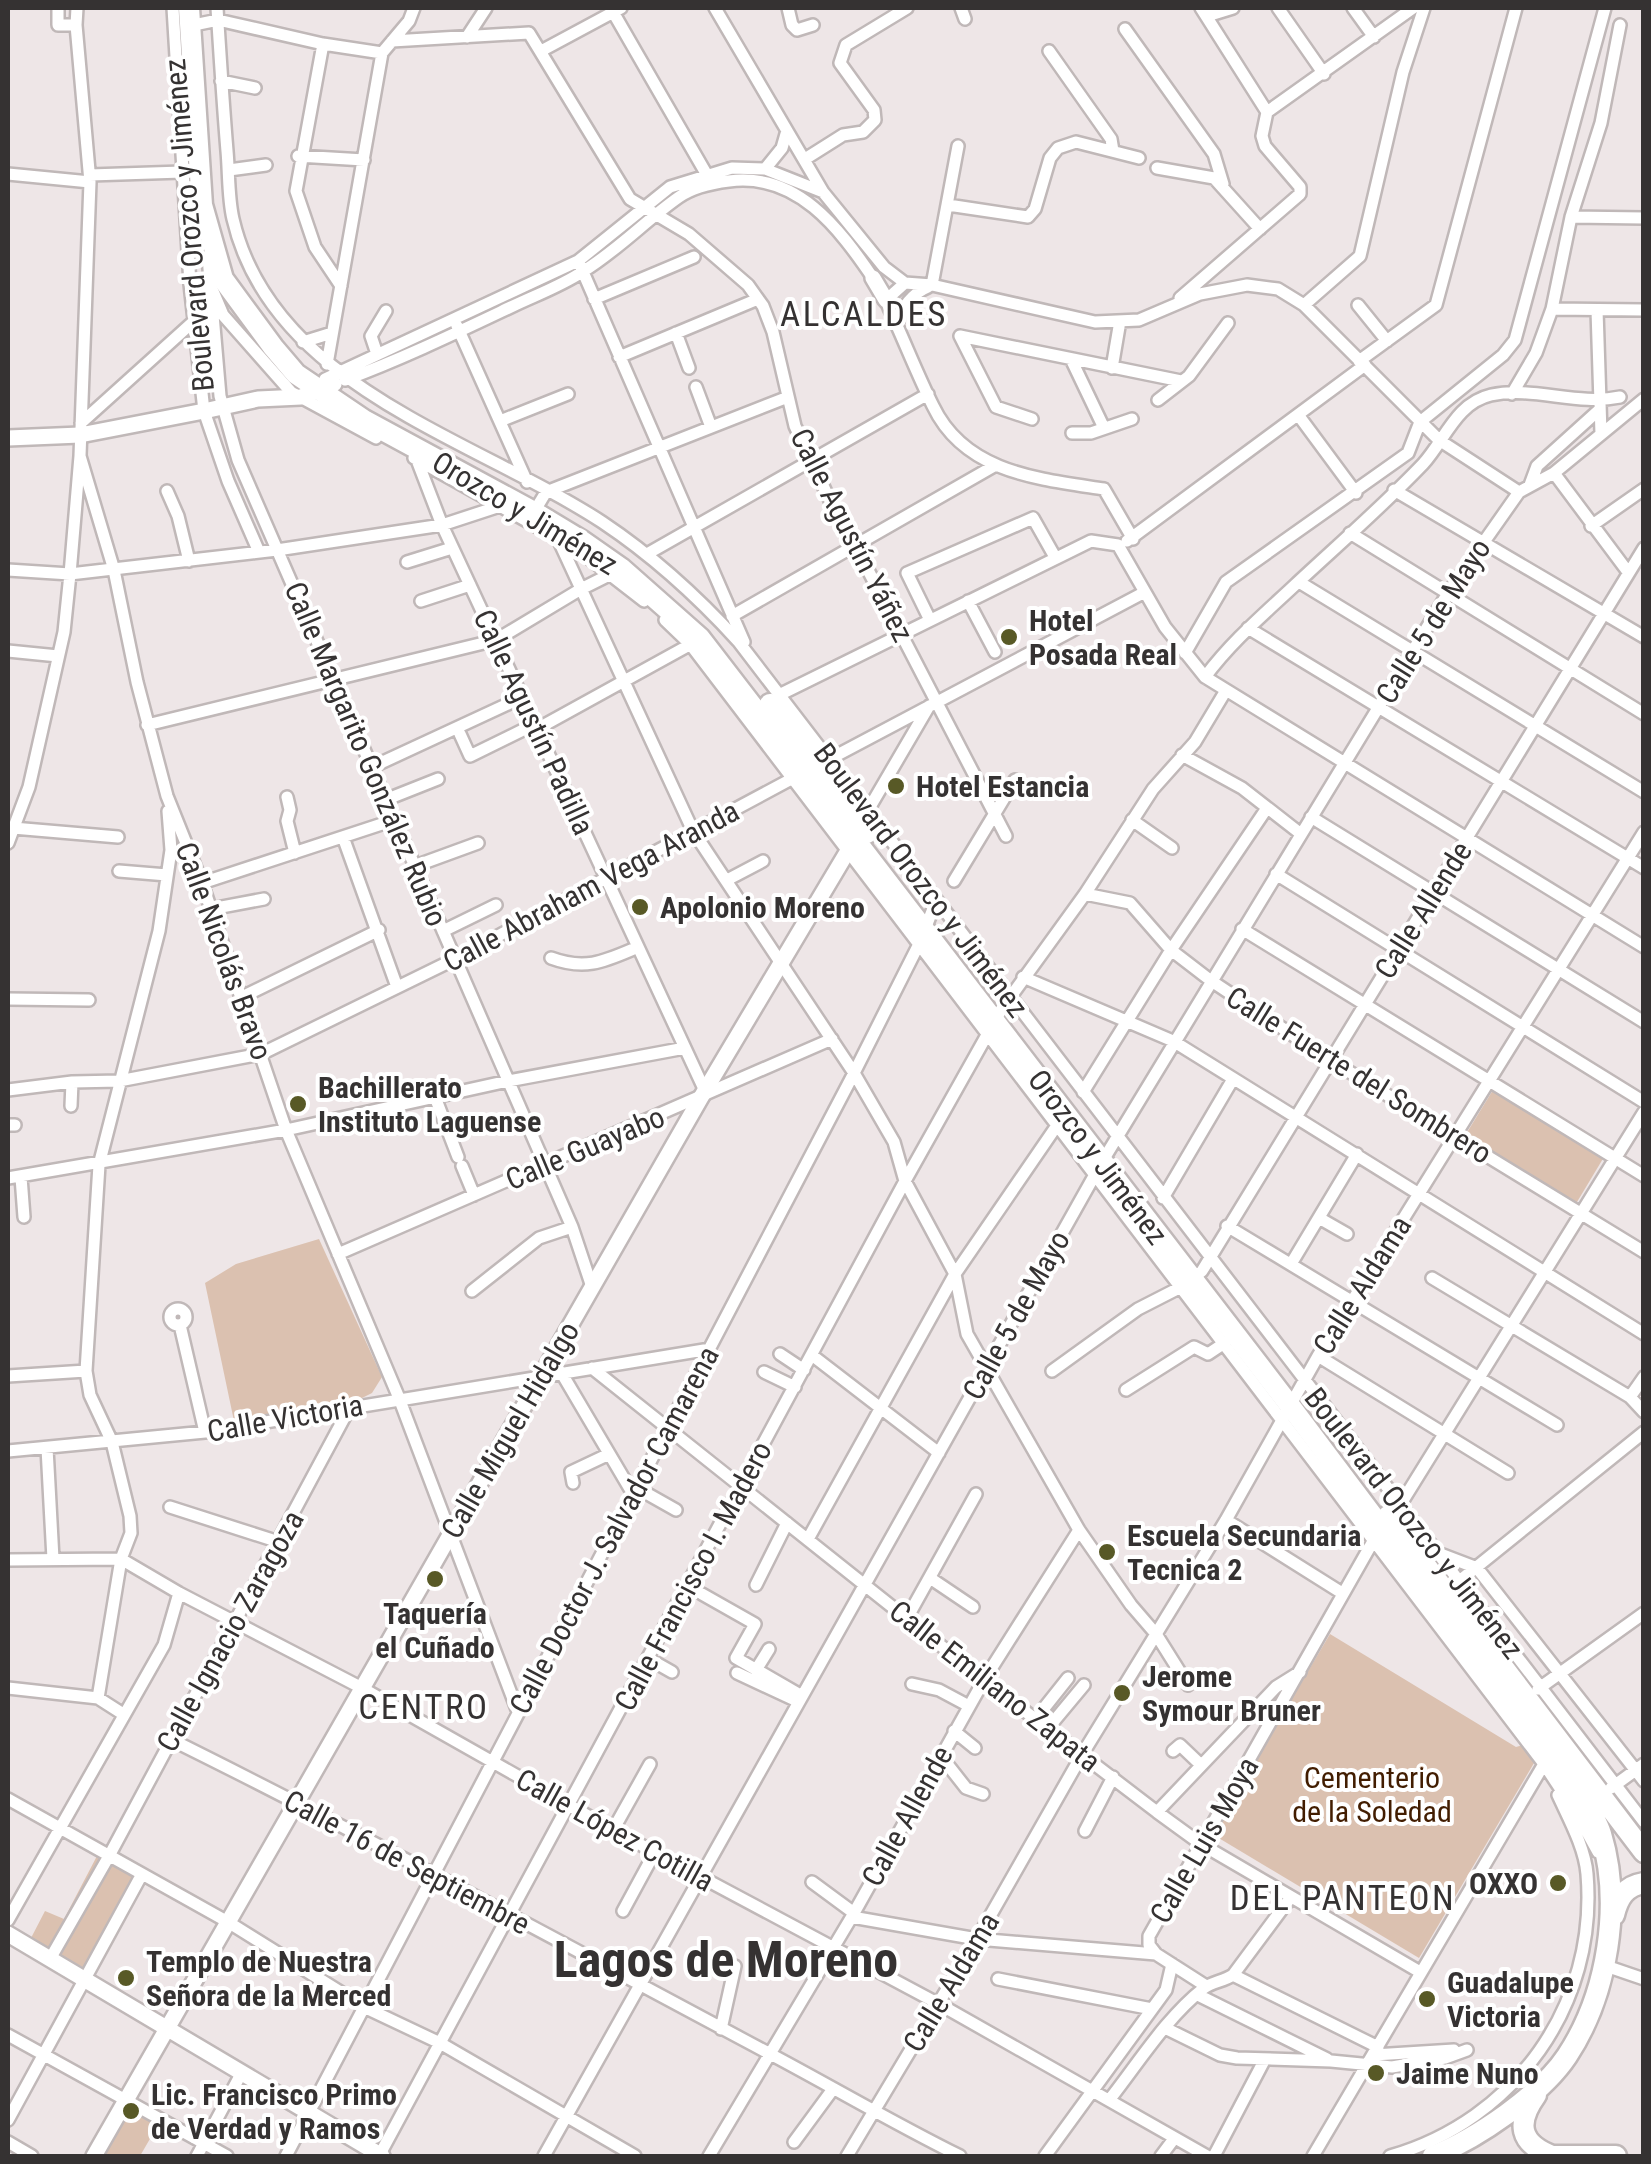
<svg xmlns="http://www.w3.org/2000/svg" width="1651" height="2164" viewBox="0 0 1651 2164" font-family="'Roboto Condensed',sans-serif">
<style>
.green{fill:#dbc1b0}
.lines{fill:none;stroke-linecap:round;stroke-linejoin:round}
.street-casing{stroke:#c0b8b8;stroke-width:16}
.secondary-casing{stroke:#c0b8b8;stroke-width:20}
.highway-casing{stroke:#c0b8b8;stroke-width:25}
.street{stroke:#fff;stroke-width:11}
.secondary{stroke:#fff;stroke-width:15}
.highway{stroke:#fff;stroke-width:20}
.poi-dot{fill:#585926;stroke:#fff;stroke-width:4}
.labels{text-anchor:middle;dominant-baseline:central;stroke-width:8;stroke-linejoin:round;paint-order:stroke}
.street-label{font-size:30px;fill:#353232;stroke:#fff}
.poi-label{font-size:30px;font-weight:bold;fill:#353232;stroke:#fff;text-anchor:start}
.park-label{font-size:30px;fill:#421d01;stroke:#fff}
.quarter-label{font-size:35px;letter-spacing:2.5px;fill:#353232;stroke:#fff}
.town-label{font-size:50px;font-weight:bold;fill:#353232;stroke:#fff}
</style>
<rect width="100%" height="100%" fill="#eee6e7"/>
<path class="green" d="M1493,1090l111,67 -30,50 -111,-68z
M319,1239l63,138 -10,16 -12,6 -126,22 -29,-138 31,-19z
M1330,1634l186,113 7,-2 11,18 -115,195 -207,-124z
M98,1854l45,24 -50,95 -62,-35 14,-27 19,8z
M130,2109l28,16 -18,31h-37z"/>
<g class="lines">
<g class="street-casing">
<path id="street" d="M58,8v17h18
M173,8l17,276 14,127 24,70 31,71
M217,8c3,47 6,95 10,143 2,22 1,47 6,68 39,168 242,220 369,303 51,34 95,74 136,119l906,1181
M715,8l108,184 61,75 21,16 27,2 163,37 44,-2 61,-26 47,-9 31,4 26,16 135,135 80,52
M788,8l4,17 5,5 16,-5
M961,8l4,11
M1201,8l66,104
M1278,8l46,66
M1353,8l21,29
M613,12l98,170
M1207,16l26,-8
M189,26l29,-6 105,24 59,9
M1125,29l89,125 9,30
M467,37l19,-29
M392,41l137,-8 101,166 59,35 59,51 15,21 10,26 22,94 53,113 7,6 151,291
M323,44l-27,147 19,56 26,39
M541,51l80,-43
M1049,51l62,88 2,12
M221,81l34,7
M298,156l66,4
M805,159l38,-24 20,-3 12,-12 -1,-10 -34,-47 6,-18 61,-37
M1157,168l57,10 46,51
M765,169l17,-21 4,-14
M229,170l37,-5
M8,174l82,8
M90,175l92,-3
M948,205l80,12 7,-8 15,-51 8,-10 18,-6 63,16
M1571,217l73,1
M208,257l12,139 18,64 334,767 20,60
M580,265l164,377
M905,283l-19,17 3,8c15,32 28,66 44,98 32,67 106,73 171,83l29,50
M932,285l26,-139
M212,289l11,26 68,77 85,46
M1180,298l120,-104v-7l-35,-41 -3,-10 5,-24 146,-104
M594,299l100,-42
M1304,305l56,-49 43,-184 21,-64
M1358,305l29,36
M1552,309l92,1
M1597,310l4,124
M897,324c6,-17 14,-30 31,-37
M457,326l70,156
M676,333l13,35
M960,336l221,45
M960,336l36,71 36,12
M303,342l29,-9
M377,354l-6,-18 15,-25
M619,357l139,-58
M1071,359l33,69
M1359,361l77,-56 80,-297
M327,364l55,-311 27,-32 5,-13
M1112,368l8,-47
M325,379l253,-118 92,-74 62,-19 33,1 58,23
M345,380c57,-21 113,-48 168,-74 23,-11 48,-20 69,-34 35,-21 64,-52 97,-75 14,-10 34,-14 50,-16 68,-9 110,47 144,97
M696,387l15,40
M1512,394l24,-41 16,-44 19,-92 30,-94 19,-98
M1158,400l31,-24 39,-53
M1299,416l57,77
M500,421l68,-27
M81,423l112,-101
M1072,433h19l41,-14
M80,456l34,114 23,112 30,114 35,87 84,247 113,268 119,314
M414,458l163,91 67,52
M417,460l25,65 263,566
M1554,473l74,99
M1530,485l7,-19 62,-56
M1394,490l250,147
M167,491l11,25 11,45
M534,512l12,-20 242,-95
M1591,526l53,-37
M1350,533l294,181
M558,539l135,292 161,242 40,69 11,39 50,93 12,60 112,196 52,75 25,29 32,51
M1127,541l238,-176
M1118,545l47,82 40,50 439,270
M647,554l281,-160
M407,562l45,-14
M8,570l62,4 207,-24 165,-25 58,-19
M1299,582l345,210
M421,601l49,-16
M968,601l27,51
M732,616l262,-150
M665,620l25,24c287,372 571,746 854,1120l33,50 21,38
M930,620l-23,-47 126,-55 22,39
M1248,628l396,240
M8,651l50,5
M1185,653l41,-71 182,-129 12,-31 83,-67 12,-15 90,-332
M1205,677c27,-36 58,-62 90,-92 43,-40 88,-79 128,-121 22,-24 33,-61 68,-69 42,-9 86,11 129,2
M779,695l312,-154 27,4
M147,725l349,-85 85,-51 34,-17
M537,729l156,-86
M460,734l10,22 65,-32
M1182,755l60,33 59,46
M822,763l323,-171
M372,767l151,-70
M287,797l3,13 -3,11 8,32
M385,800l53,-21
M867,812l62,-106
M1311,817l333,205
M1132,820l40,28
M13,828l105,9
M343,837l54,150
M8,843l21,-56 35,-155 6,-58 10,-118 10,-274 -14,-157 1,-17
M415,866l63,-23
M119,871l48,4
M1276,874l368,228
M727,880l36,-19
M954,881l61,-101
M202,883l192,-63
M1085,894l45,9 41,47 39,30 120,80 314,192
M211,909l53,-10
M1242,929l402,247
M443,931l53,-26
M551,958c35,13 54,3 87,-11
M1023,977l150,64 471,293
M242,997l137,-67
M8,999l81,1
M8,1090l64,-8 47,-1 142,-27 194,-95 342,-183
M1083,1092l88,-142 96,-142
M435,1097l23,60
M71,1106l1,-24
M8,1125h7
M462,1166l12,29
M21,1177l3,40
M8,1178l278,-48 222,-49 177,-33
M1163,1198l70,-119
M1319,1218l28,16
M1227,1226l330,199
M338,1254l494,-215
M1291,1264l66,-110
M1432,1278l198,119 14,15
M472,1291l67,-53 33,-11
M170 1317a8 8 0 1 1 16 0a8 8 0 1 1-16 0Z
M180,1325l25,107
M780,1354l24,16
M813,1356l126,97
M1318,1356l190,117
M592,1368l392,312 173,132 44,32 219,128
M1052,1371l86,-62 45,-23 19,-15 442,-723
M561,1372l72,122
M764,1372l31,15
M8,1376l78,-5
M1126,1390l68,-43 14,7 18,-12
M1630,1397l14,-20
M47,1448l6,111
M8,1451l197,-19 505,-83
M573,1483l-2,-11 36,-17
M637,1488l39,22
M170,1507l109,35
M1397,1510l247,-398
M1226,1520l116,73
M808,1539l147,-265 105,-153
M1435,1552l42,16 167,213
M8,1560l113,-1 58,34 183,95 251,142 326,174 268,152
M930,1578l43,29
M1458,1582l186,-150
M756,1585l31,-62
M702,1594l53,30 -19,34 66,38
M907,1618l69,-124
M649,1659l23,13
M756,1670l13,-21
M737,1673l58,27
M912,1684l27,6 30,16
M8,1688l90,10 25,16
M1538,1689l106,-76
M98,1698l23,-139 10,-26 -1,-17 -18,-74 -22,-47 -4,-24 13,-206 60,-234 12,-81 -3,-39
M1037,1717l31,-39
M1049,1727l35,-42
M954,1731l21,17
M170,1739c204,101 403,210 604,317 62,33 123,69 186,100
M1173,1751l7,-6 21,20
M940,1755l26,33 17,6
M1611,1788l33,-24
M8,1799l220,123 138,86 74,35 195,113
M1157,1812l119,-125 24,-15
M613,1830l37,-66
M1085,1831l28,-54
M812,1882l42,31
M623,1911l32,-59
M852,1917l125,22 179,15 50,32
M8,1920l156,-275 15,-52
M1156,1954l-7,-9v-9l227,-400
M50,1959l59,-103 241,-449
M1603,1965l41,14
M1233,1975l145,72
M998,1979l154,30
M1198,1995l129,64
M1165,2028l55,27 17,3 94,3 61,6 53,-9 22,-8
M721,2029l14,-63
M8,2035l219,121
M1374,2055l80,-5
M1110,2099c29,-37 57,-82 94,-111 8,-6 20,-7 29,-13l58,-78
M8,2120l134,-246
M8,2142l24,14
M794,2142l39,-53
M197,2156l44,-82
M286,2156l568,-1083 66,-131 16,-41
M379,2156l526,-975 96,-171 84,-116 68,-105 42,-47 30,-50
M544,2156l558,-994 346,-569 71,-101 35,-19 90,-74
M709,2156l145,-243 130,-233 95,-150
M847,2156l130,-217 106,-186 143,-233 92,-164 326,-524
M1045,2156l121,-166 6,-26
M1161,2156l12,-16
M1214,2156l51,-97
M1313,2156l231,-392
M1390,2156c125,-36 208,-151 197,-282 -2,-26 -18,-55 -29,-79"/>
</g>
<g class="secondary-casing">
<path id="secondary" d="M873,278l13,22
M8,438l72,-3 124,-24 54,-12 43,-2 33,-13
M8,1934l374,222
M94,2156l606,-1057 155,-260 12,-27"/>
</g>
<g class="highway-casing">
<path id="highway" d="M189,8l13,197 21,74 50,68 23,27 68,46 170,92 48,29 40,28 78,69 591,769 280,373c10,17 24,35 30,54 21,70 7,160 -34,222 -26,39 -91,83 -134,100
M770,704l97,129
M1388,1516l256,336
M1614,1915c4,-17 11,-29 30,-32
M1536,2095c-20,28 -17,48 16,61
M1550,2156h66"/>
</g>
<use href="#street" class="street"/>
<use href="#secondary" class="secondary"/>
<use href="#highway" class="highway"/>
</g>
<g class="poi-dot">
<circle cx="1009" cy="637" r="10"/>
<circle cx="896" cy="786" r="10"/>
<circle cx="640" cy="907" r="10"/>
<circle cx="298" cy="1104" r="10"/>
<circle cx="1107" cy="1552" r="10"/>
<circle cx="435" cy="1579" r="10"/>
<circle cx="1122" cy="1693" r="10"/>
<circle cx="1558" cy="1883" r="10"/>
<circle cx="126" cy="1978" r="10"/>
<circle cx="1427" cy="1999" r="10"/>
<circle cx="1376" cy="2073" r="10"/>
<circle cx="131" cy="2111" r="10"/>
</g>
<g class="labels">
<g class="street-label">
<text transform="translate(189 225) rotate(-95)">Boulevard Orozco y Jiménez</text>
<text transform="translate(525 513) rotate(31)">Orozco y Jiménez</text>
<text transform="translate(852 535) rotate(63)">Calle Agustín Yáñez</text>
<text transform="translate(1433 621) rotate(-58)">Calle 5 de Mayo</text>
<text transform="translate(534 722) rotate(65)">Calle Agustín Padilla</text>
<text transform="translate(366 754) rotate(67)">Calle Margarito González Rubio</text>
<text transform="translate(921 880) rotate(53)">Boulevard Orozco y Jiménez</text>
<text transform="translate(591 886) rotate(-28)">Calle Abraham Vega Aranda</text>
<text transform="translate(1423 910) rotate(-58)">Calle Allende</text>
<text transform="translate(224 951) rotate(70)">Calle Nicolás Bravo</text>
<text transform="translate(1359 1075) rotate(32)">Calle Fuerte del Sombrero</text>
<text transform="translate(585 1148) rotate(-23)">Calle Guayabo</text>
<text transform="translate(1098 1157) rotate(53)">Orozco y Jiménez</text>
<text transform="translate(1362 1285) rotate(-58)">Calle Aldama</text>
<text transform="translate(1016 1315) rotate(-61)">Calle 5 de Mayo</text>
<text transform="translate(285 1418) rotate(-10)">Calle Victoria</text>
<text transform="translate(510 1430) rotate(-60)">Calle Miguel Hidalgo</text>
<text transform="translate(1414 1523) rotate(52)">Boulevard Orozco y Jiménez</text>
<text transform="translate(614 1530) rotate(-62)">Calle Doctor J. Salvador Camarena</text>
<text transform="translate(693 1576) rotate(-62)">Calle Francisco I. Madero</text>
<text transform="translate(230 1631) rotate(-61)">Calle Ignacio Zaragoza</text>
<text transform="translate(995 1686) rotate(38)">Calle Emiliano Zapata</text>
<text transform="translate(907 1816) rotate(-61)">Calle Allende</text>
<text transform="translate(615 1830) rotate(29)">Calle López Cotilla</text>
<text transform="translate(1204 1840) rotate(-60)">Calle Luis Moya</text>
<text transform="translate(407 1862) rotate(28)">Calle 16 de Septiembre</text>
<text transform="translate(951 1982) rotate(-59)">Calle Aldama</text>
</g>
<g class="poi-label">
<text x="1029" y="620">Hotel<tspan x="1029" dy="34">Posada Real</tspan></text>
<text x="916" y="786">Hotel Estancia</text>
<text x="660" y="907">Apolonio Moreno</text>
<text x="318" y="1087">Bachillerato<tspan x="318" dy="34">Instituto Laguense</tspan></text>
<text x="1127" y="1535">Escuela Secundaria<tspan x="1127" dy="34">Tecnica 2</tspan></text>
<text x="435" y="1613" text-anchor="middle">Taquería<tspan x="435" dy="34">el Cuñado</tspan></text>
<text x="1142" y="1676">Jerome<tspan x="1142" dy="34">Symour Bruner</tspan></text>
<text x="1538" y="1883" text-anchor="end">OXXO</text>
<text x="146" y="1961">Templo de Nuestra<tspan x="146" dy="34">Señora de la Merced</tspan></text>
<text x="1447" y="1982">Guadalupe<tspan x="1447" dy="34">Victoria</tspan></text>
<text x="1396" y="2073">Jaime Nuno</text>
<text x="151" y="2094">Lic. Francisco Primo<tspan x="151" dy="34">de Verdad y Ramos</tspan></text>
</g>
<g class="park-label">
<text x="1372" y="1777">Cementerio<tspan x="1372" dy="34">de la Soledad</tspan></text>
</g>
<g class="quarter-label">
<text x="864" y="314">ALCALDES</text>
<text x="424" y="1707">CENTRO</text>
<text x="1343" y="1898">DEL PANTEON</text>
</g>
<g class="town-label">
<text x="726" y="1960">Lagos de Moreno</text>
</g>
</g>
<rect width="1651" height="2164" fill="none" stroke="#353232" stroke-width="20"/>
</svg>
